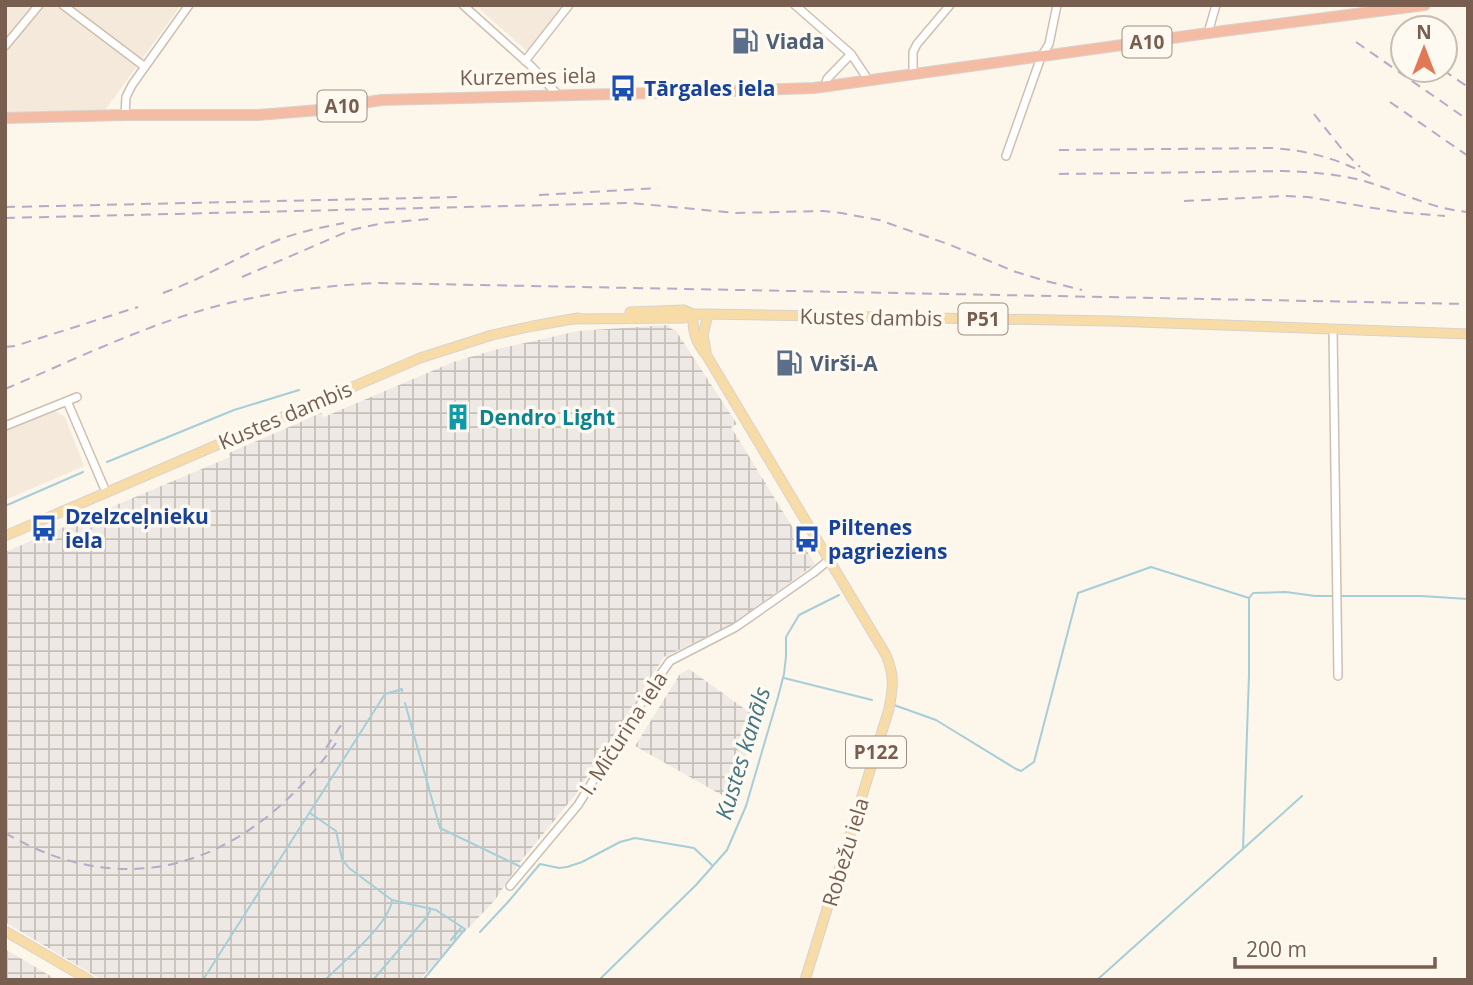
<svg xmlns="http://www.w3.org/2000/svg" width="1473" height="985" viewBox="0 0 1473 985" font-family="'Open Sans',sans-serif">
<style>
.residential{fill:#f4e9da}
.industrial{fill:url(#industrial-grid)}
.lines{fill:none;stroke-linecap:round;stroke-linejoin:round}
.stream{stroke:#a6ced8;stroke-width:2}
.minor-casing{stroke:#cfbfb0;stroke-width:10}
.major-casing{stroke:#d9d2cd;stroke-width:11}
.highway-casing{stroke:#d9d2cd;stroke-width:12}
.minor{stroke:#fff;stroke-width:7}
.major{stroke:#f8dca7;stroke-width:9}
.highway{stroke:#f4bca5;stroke-width:10}
.rail{stroke:#baa8c7;stroke-width:2;stroke-dasharray:10 7;stroke-linecap:butt}
.labels{text-anchor:middle;dominant-baseline:central;stroke-width:7;stroke-linejoin:round;paint-order:stroke}
.shield{fill:#fefaf2;stroke:#a08d7f;stroke-width:2}
.shield-label{font-size:19px;font-weight:bold;fill:#775e4e}
.service-label{font-size:21px;font-weight:bold;fill:#4e5e75;stroke:#fefaf2;text-anchor:start}
.street-label{font-size:21px;fill:#775e4e;stroke:#fefaf2}
.transit-label{font-size:21px;font-weight:bold;fill:#164399;stroke:#fefaf2;text-anchor:start}
.culture-label{font-size:21px;font-weight:bold;fill:#0d838f;stroke:#fefaf2;text-anchor:start}
.water-label{font-size:23px;font-style:italic;fill:#457783;stroke:#fefaf2}
</style>
<defs>
<pattern id="industrial-grid" width="8" height="8" patternUnits="userSpaceOnUse" patternTransform="scale(1.75)"><rect width="8" height="8" fill="#eee9e4"/><path d="M0 4h8M4 0v8" fill="none" stroke="#c6c0bb"/></pattern>
</defs>
<rect width="100%" height="100%" fill="#fcf6eb"/>
<path class="residential" d="M5,5h176l-78,108h-98z
M475,5h89l-36,47z
M55,411l10,6 19,49 -79,34v-69z"/>
<path class="industrial" d="M668,325l2,3 6,3 61,93 -6,3 84,137 -82,60 -69,33 -88,137 -56,68 -25,38 -76,80h-317l-97,-58v-370l225,-95 -1,-4 92,-40 3,4 129,-55 45,-13 80,-18z
M689,669l67,48 -22,85 -99,-56 45,-72z
M5,949l52,31h-52z"/>
<g class="lines">
<path class="stream" d="M107,462l127,-52 65,-20
M5,506l78,-34
M1339,596h82l47,3
M784,678l88,22
M405,703l35,125 79,38
M894,705l42,15 80,49 5,2 13,-9 44,-169 73,-26 98,31
M310,813l26,18 6,28 7,9 12,9 31,23 44,10 29,19 -42,51
M1243,849l6,-174v-77l4,-5 33,-1 29,4h17
M480,932l28,-30 32,-38 19,4 8,-1 15,-5 38,-20 15,-4 59,10 19,18
M451,940l10,-12
M203,980l182,-286 17,-5v2
M325,980c18,-18 65,-57 67,-80
M373,980l53,-62 4,-7v-3
M599,980l97,-95 31,-35 19,-44 32,-109 6,-23 2,-18v-19l13,-22 40,-20
M1097,980l205,-184"/>
<g class="minor-casing">
<path id="minor" d="M63,5l82,62
M463,5l68,61 27,29
M795,5l56,49 18,27
M1208,33l8,-28
M5,46l34,-41
M525,61l44,-56
M913,73v-21l4,-8 33,-39
M825,86l2,-7 24,-25
M125,115l1,-18 6,-12 57,-80
M1006,156l35,-99 8,-13 8,-39
M1333,329l5,347
M67,401l39,91
M5,426l72,-29
M510,886l68,-81 70,-113 22,-31 66,-34 77,-54 16,-13"/>
</g>
<g class="major-casing">
<path id="major" d="M630,312l54,-2 9,4
M693,314c-1,17 3,29 14,42l179,299c9,21 7,32 3,54l-84,271
M572,319l112,-1 9,-4h15l403,7 357,13
M706,351l-3,-16 5,-21
M5,536l415,-178 72,-23 41,-9 45,-8
M5,931l84,49"/>
</g>
<g class="highway-casing">
<path id="highway" d="M5,118l120,-3h133l61,-5 62,-10 349,-9 84,-3 394,-55 217,-28"/>
</g>
<use href="#minor" class="minor"/>
<use href="#major" class="major"/>
<use href="#highway" class="highway"/>
<path class="rail" d="M1356,42l112,78
M1443,70l25,17
M1390,102l78,54
M1314,114l27,34 19,19
M1059,150l214,-2c37,3 66,11 99,29
M1059,174l224,-3c27,1 55,3 81,10 35,10 67,28 104,31
M539,195l119,-7
M1184,201l102,-5 22,1 89,15 48,4
M5,207l457,-10
M5,218l626,-15 105,10 87,-2 18,2 38,7 69,24 68,28 30,9 36,9
M242,277l109,-47 32,-7 46,-4
M163,293c37,-13 71,-34 108,-50 23,-10 47,-15 73,-20
M5,347l10,-1 123,-39
M5,389c71,-30 142,-65 216,-84 51,-13 102,-19 154,-22l1093,21
M326,748l17,-26
M5,833c131,76 248,25 331,-90"/>
</g>
<defs>
<g id="fuel-bare" transform="scale(2.1)"><path d="M-5.5-6h7V0h2V4h1.3V-2.5L3-4.5l.8-.8L6-3V5H2.5V1h-1V6h-7ZM-4.2-4.7v3.2H.2V-4.7Z" fill="#5c6f8a" stroke="#fefaf2" stroke-width="2.5" paint-order="stroke"/></g>
<g id="bus-bare" transform="scale(2.1)"><path d="M-5-6H5V4H4V6H2V4H-2V6H-4V4H-5ZM-3.5-4V0h7V-4ZM-3.5 1.2v1.5H-2V1.2ZM2 1.2v1.5H3.5V1.2Z" fill="#1a4fb4" stroke="#fefaf2" stroke-width="2.5" paint-order="stroke"/></g>
<g id="building-bare" transform="scale(2.1)"><path d="M-4-6H4V6H1V3H-1V6H-4ZM-2.5-4.3h1.7v1.8h-1.7ZM.8-4.3h1.7v1.8H.8ZM-2.5-1h1.7V.8h-1.7ZM.8-1h1.7V.8H.8Z" fill="#0f9aa8" stroke="#fefaf2" stroke-width="2.5" paint-order="stroke"/></g>
</defs>
<g fill-rule="evenodd">
<use href="#fuel-bare" x="745" y="41"/>
<use href="#bus-bare" x="623" y="88"/>
<use href="#fuel-bare" x="789" y="363"/>
<use href="#building-bare" x="458" y="417"/>
<use href="#bus-bare" x="44" y="528"/>
<use href="#bus-bare" x="807" y="539"/>
</g>
<g class="labels">
<g class="shield">
<rect x="1122.5" y="26.5" width="49" height="31" rx="5"/>
<rect x="317.5" y="90.5" width="49" height="31" rx="5"/>
<rect x="958.5" y="303.5" width="49" height="31" rx="5"/>
<rect x="846" y="736.5" width="60" height="31" rx="5"/>
</g>
<g class="shield-label">
<text x="1147" y="42">A10</text>
<text x="342" y="106">A10</text>
<text x="983" y="319">P51</text>
<text x="876" y="752">P122</text>
</g>
<g class="service-label">
<text x="766" y="41">Viada</text>
<text x="810" y="363">Virši-A</text>
</g>
<g class="street-label">
<text transform="translate(528 76) rotate(-1)">Kurzemes iela</text>
<text transform="translate(871 317) rotate(1)">Kustes dambis</text>
<text transform="translate(285 415) rotate(-23)">Kustes dambis</text>
<text transform="translate(623 733) rotate(-57)">I. Mičurina iela</text>
<text transform="translate(845 852) rotate(-73)">Robežu iela</text>
</g>
<g class="transit-label">
<text x="644" y="88">Tārgales iela</text>
<text x="65" y="516">Dzelzceļnieku<tspan x="65" dy="24">iela</tspan></text>
<text x="828" y="527">Piltenes<tspan x="828" dy="24">pagrieziens</tspan></text>
</g>
<g class="culture-label">
<text x="479" y="417">Dendro Light</text>
</g>
<g class="water-label">
<text transform="translate(742 753) rotate(-73)">Kustes kanāls</text>
</g>
</g>
<rect width="1473" height="985" fill="none" stroke="#775e4e" stroke-width="14"/>
<g transform="translate(1424 49)"><circle r="33" fill="#fefaf2" stroke="#c8bcb0" stroke-width="2"/>
<path d="M0-5L12 26L0 18L-12 26Z" fill="#e17956"/>
<text y="-10" font-size="19" font-weight="bold" text-anchor="middle" fill="#775e4e">N</text>
</g>
<path d="M1235 957v10h200v-10" fill="none" stroke="#775e4e" stroke-width="3.5"/>
<text x="1246" y="957" font-size="21" fill="#775e4e" stroke="#fefaf2" stroke-width="5" paint-order="stroke">200 m</text>
</svg>
